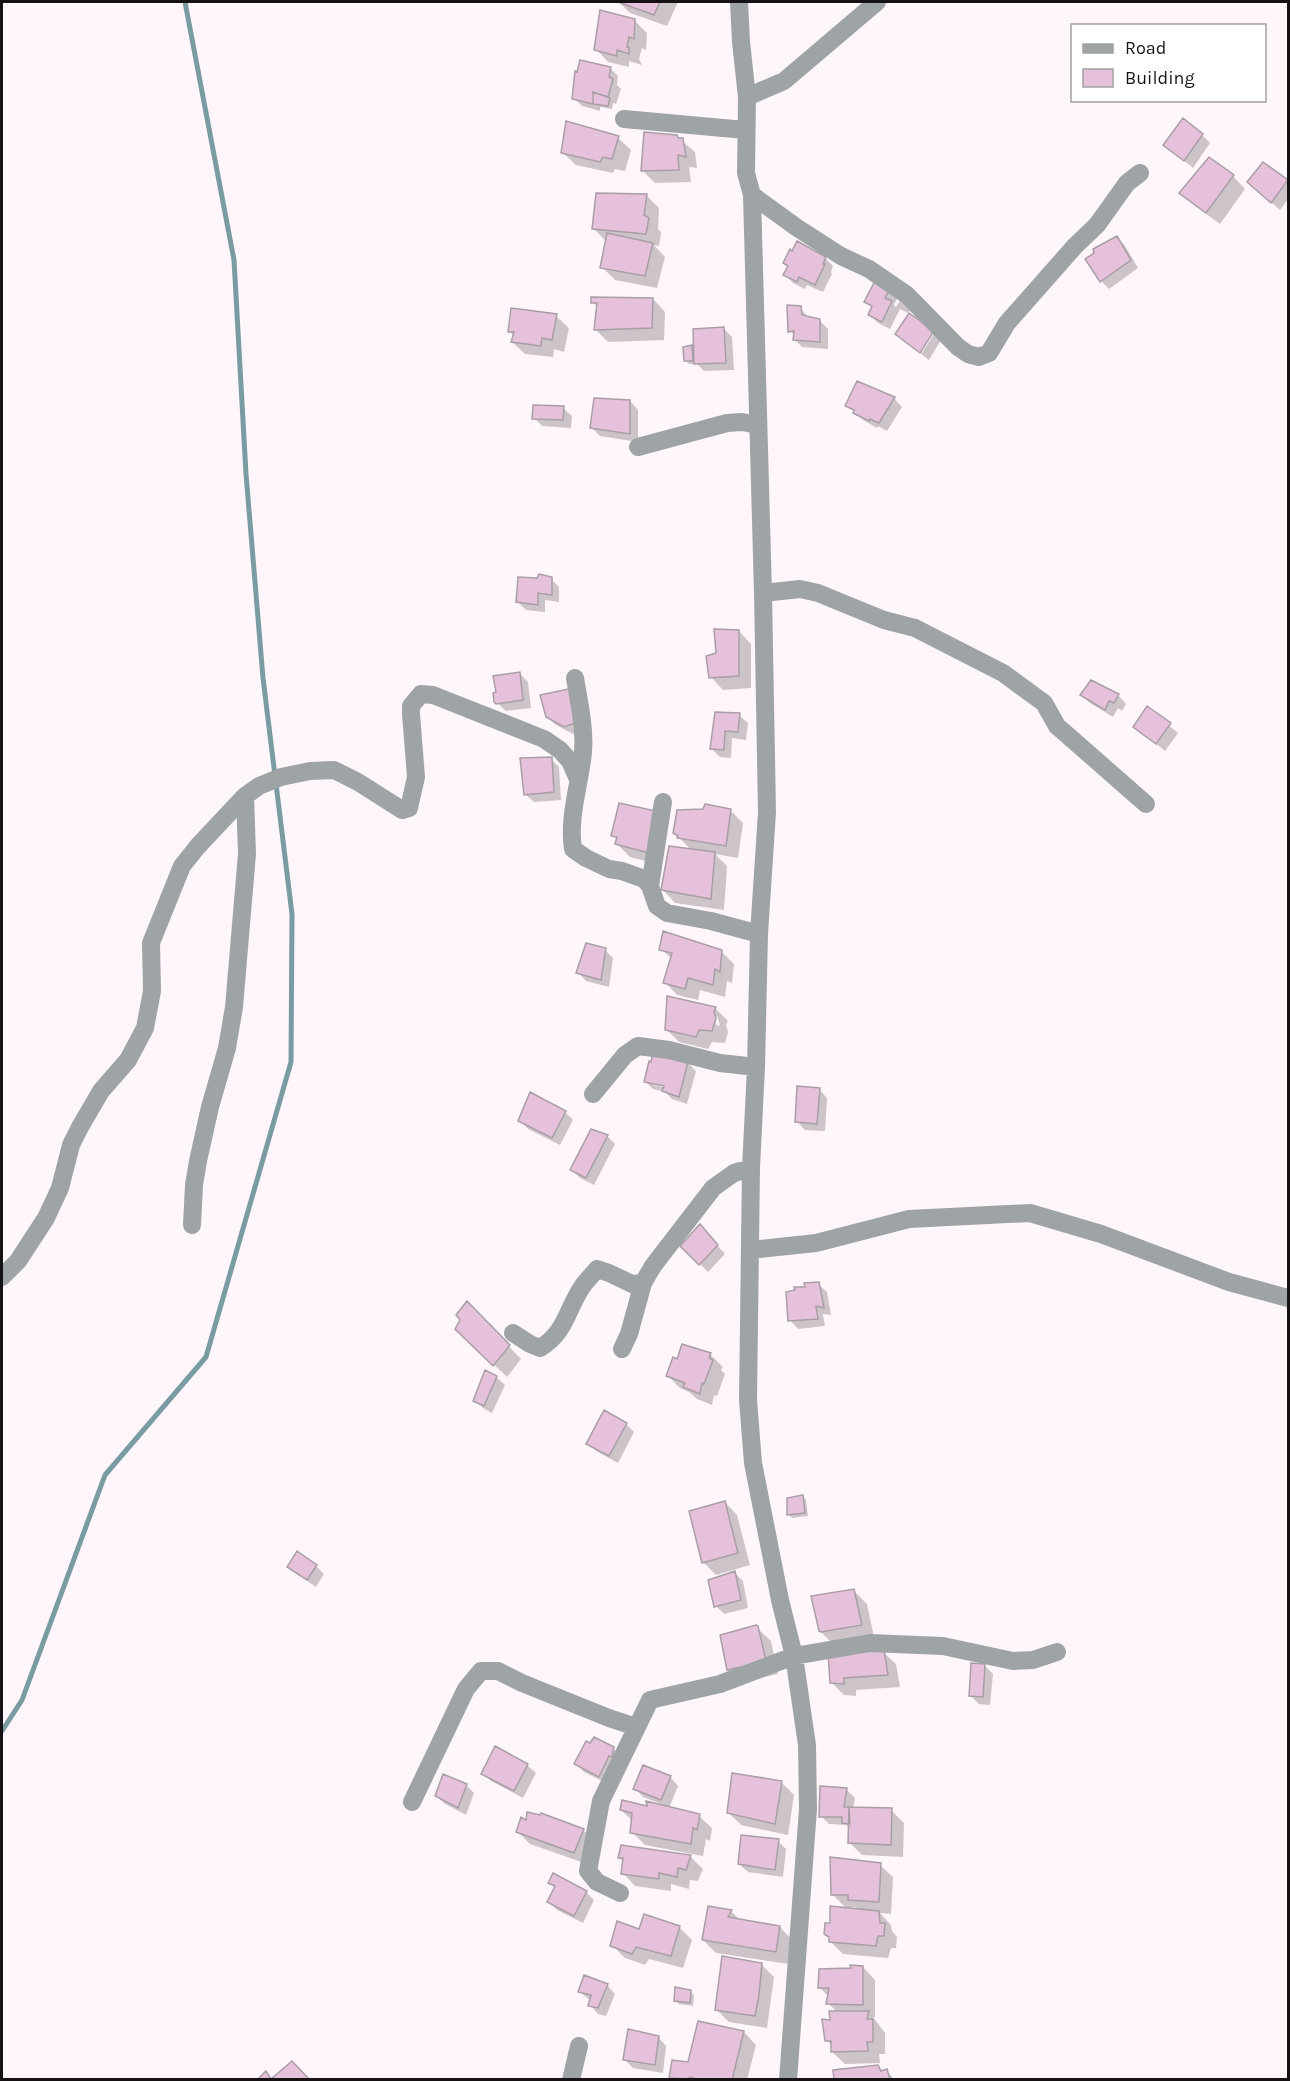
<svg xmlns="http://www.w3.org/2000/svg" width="1290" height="2081" viewBox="0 0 1290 2081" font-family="Karla,sans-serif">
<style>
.shadow{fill:#0003;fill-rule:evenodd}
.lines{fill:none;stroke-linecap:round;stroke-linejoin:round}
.stream{stroke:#789ca1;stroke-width:5}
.building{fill:#e6c1dc;stroke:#a99ea6;stroke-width:1.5}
.minor{stroke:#9ea4a5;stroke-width:18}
</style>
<rect width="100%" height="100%" fill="#fff6fc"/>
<path class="shadow" d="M619,2h59l-11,24 -37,-13z
M635,21l12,12 -1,17 -4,-2 -3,11 3,6 -13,-4v6l-21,-5 -12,-13z
M610,68l8,8 -1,9 4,4 -5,15 -3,-1 -1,6 -12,-2v4l-18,-5 -8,-8z
M1202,135l8,8 -17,25 -28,-23z
M676,136l19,16 2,16 -8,-1 2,15 -36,1 -13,-13z
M618,138l13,12 -6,21 -10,-2 -2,4 -37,-8 -13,-12z
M1264,164l24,18v17l-8,11 -23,-20z
M1233,176l12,13 -25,35 -26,-19 -13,-12z
M646,195l13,13 -1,21 3,3 -2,14 -5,-1 11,12 -8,31 -42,-8 -13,-13 5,-25 -14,-14z
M1117,237l8,9 13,22 -29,21 -8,-8z
M825,258l8,8 -2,6 1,2 -9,18 -16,-7 -2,4 -12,-6 -8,-9 4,-7 -4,-4z
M876,281l22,15 -4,9 2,2 5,-8 10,10 -3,4 -8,-4 -10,20 -12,-6 -8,-8 3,-7 -7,-7z
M653,299l12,13 -1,28 -56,2 -12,-12 2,-22 -5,-6z
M800,308l9,10 11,3 8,8v20l-26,-2 -8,-8 1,-3 -5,-5z
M910,315l12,9 3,-1 6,3 8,8 -1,3 3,3 -12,20 -8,-6 15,-23h-4l-13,21 -22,-18z
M556,316l13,12 -5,24 -10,-3 -1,8 -28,-3 -13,-12 2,-6 -5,-5z
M724,329l8,8 2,33 -30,1 -7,-7h-8l-3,-3 6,-14 3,4z
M894,398l8,9 -15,24 -9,-5 -1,2 -14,-8 -16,-15z
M630,401l8,9v32l-38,-6 -8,-8z
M563,408l9,8 -1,12 -29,-2 -8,-8z
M551,579l8,8v15l-14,-2v12l-19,-2 -9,-9z
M739,631l12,13v44l-28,2 -12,-13 7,-23z
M520,674l8,8 3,26 -25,3 -11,-10z
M568,691l14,40 -9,3 -17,-9 -9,-8z
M1082,695h36l8,9 -4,7 -4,-3 -5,9 -23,-14z
M1148,708l30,25 -13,18 -30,-24z
M716,713l23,2 9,8 -2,17 -14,-2 -1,20 -11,-1 -8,-8z
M551,759l8,8 2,33 -27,2 -9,-8z
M620,805l41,60 -31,-8 -13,-13 1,-3 -5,-5z
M730,810l13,13 -5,35 -23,-4 12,12 -3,44 -49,-7 -12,-13 28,-40 -16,-17z
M661,949l60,2 13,13 -2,19 -5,-2 -2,16 -25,-7 -2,10 -21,-5 -12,-13 7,-23z
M605,950l8,8 -4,29 -23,-6 -8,-9z
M715,1008l13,13 -2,4 2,7 -3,11 -13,-1 -4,7 -29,-7 -13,-13zM714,1016h3l3,9 -3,1z
M688,1063l8,8 -9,33 -15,-5 -7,-7 -12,-3 -8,-8zM653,1082l19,4 -1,3 -18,-4z
M819,1089l8,9 -2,33 -20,-1 -8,-9z
M565,1112l8,8 -13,25 -32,-16 -8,-9z
M607,1136l8,8 -21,41 -14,-7 -8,-8z
M708,1235l17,19 -17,18 -26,-26z
M818,1284l9,8 4,23 -8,-1 2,12 -27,3 -8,-9 18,-32z
M467,1303l54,56 -14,18 -37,-35 -9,-22z
M683,1346l28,9 12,12 -2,3 4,4 -8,22 -3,-1 -2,10 -15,-6 -8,-7 -9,-4 -12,-12 10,-15z
M496,1377l9,8 -13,28 -9,-5 -8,-8z
M626,1424l8,8 -16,31 -22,-12 -8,-8z
M802,1496l4,4 2,16 -16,2 -4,-4z
M725,1502l12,13 13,50 -34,10 -13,-13z
M288,1566h28l8,8 -8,13 -19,-13z
M735,1573l8,8 5,27 -24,6 -8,-8z
M854,1591l13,13 7,33 -41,7 -13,-13z
M756,1627l15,14 7,33 -37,8 -13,-12 -7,-34z
M883,1652l13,12 4,23 -44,3v6l-12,-1 -13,-13z
M985,1666l8,8 -3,31 -11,-1 -8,-8z
M613,1748l9,9 -14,27 -24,-12 -8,-8z
M527,1765l9,8 -13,25 -32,-17 -8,-8z
M670,1777l8,9 -9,22 30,8 13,12 -2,13 -4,-2 -3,17 -58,-11 -13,-13 1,-11 -12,-11 42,-3 1,-2 -21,-8 -8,-9z
M782,1783l12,12 -6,40 -47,-10 -13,-13z
M466,1785l8,8 -8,22 -21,-11 -9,-8z
M847,1790l8,8 -2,11 38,1 13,13 -1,34 -41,-2 -12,-12v-14l-4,-4 -17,-1 -8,-8z
M527,1822l56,8 13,13 -9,21 -57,-20 -12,-12z
M778,1841l8,8 -3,28 -35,-5 -9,-8z
M690,1856l13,13 -5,12 -8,-1 -1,9 -18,-5v7l-36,-5 -12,-13 1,-11 -5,-4z
M880,1865l13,12 -2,37 -11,-1 11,12 1,6 5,6 -1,11h-5l-3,10 -45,-4 -12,-12 29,-31 -4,-4 -10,1 -14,-14z
M550,1882l36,10 8,8 -11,23 -26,-13 -8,-8 7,-14z
M731,1911l9,9 40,7 12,13 -4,24 -72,-11 -13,-13z
M645,1916l35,12 12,12 -9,28 -34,-9 -4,6 -20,-7 -13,-13 28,-14z
M761,1964l13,13 -7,51 -38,-6 -12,-12z
M863,1967l12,13v37h-2l12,16v21h-6l1,9 -35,1 -13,-12v-6l-5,-6 5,-18 5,-10 -9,-9 1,-6 -10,-10 34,-18z
M607,1985l8,9 -9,22 -8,-2 -8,-9 1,-4 -11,-9z
M690,1991l4,4 -1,11 -14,-2 -4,-4z
M744,2032l12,13 -9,35h-75l-2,-2 19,-14z
M658,2037l8,9 -3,27 -30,-5 -8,-8z
M878,2066l6,6 3,-1 8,9h-59z"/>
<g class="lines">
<path class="stream" d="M2,1731l20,-31 83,-225 101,-118 85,-295 1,-148 -29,-236 -17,-204 -12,-214 -49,-258"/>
</g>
<path class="building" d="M618,2h42l-6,13z
M600,10l35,9 -1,20 -5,-2 -2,10h2v7l-12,-4v6l-23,-6z
M580,60l31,7 -2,10 4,2 -5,18 -15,-5v12l-21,-5 3,-28 2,1z
M593,92l17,6 -2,8 -15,-2z
M1183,118l20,16 -19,27 -21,-16z
M566,121l53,15 -7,23 -9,-2 -3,5 -39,-9z
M644,132l33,3 1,3h5l3,19 -8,-2 1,15 -38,1z
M1209,157l25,18 -28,38 -27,-20z
M1263,162l25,18 -17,23 -24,-21z
M596,193l51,1 -3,21 5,3 -3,16 -54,-5z
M607,233l46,10 -8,33 -45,-8z
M1117,236l14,24 -31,22 -15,-23 9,-6 -1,-4z
M797,241l29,16 -3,7h2l-10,21 -16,-8 -2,5 -14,-7 5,-9 -5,-3 7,-14 2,2z
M876,279l15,7 -6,12 7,3 -10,21 -14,-7 4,-9 -8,-4z
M591,297l62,1 -1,30 -58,2 3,-27h-6z
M787,305l14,1 1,9 18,4v23l-27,-2 1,-9 -6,1z
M511,308l46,6 -5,26 -10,-2 -1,8 -30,-4 3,-10h-6z
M909,313l25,18 -14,22 -25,-19z
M724,327l2,36 -32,1 -1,-35z
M692,345l1,16h-9l-1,-14z
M857,381l38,16 -16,26 -9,-4 -1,2 -16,-8 1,-3 -9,-4z
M594,398l36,2v34l-40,-6z
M533,405l31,1 -1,14 -31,-1z
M539,574l13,3v18l-14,-2v12l-22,-3 2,-25 19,1z
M714,629l25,1v46l-30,2 -3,-22 10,-3z
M520,672l3,28 -27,4 -2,-2 -1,-9 3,-1 -3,-16z
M1091,680l28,14 -5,9 -5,-2 -4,9 -25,-15z
M569,689l6,34 -11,4 -18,-10 -6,-22z
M1147,706l24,17 -15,21 -23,-17z
M715,712l25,1 -2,19 -13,-1 -1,19 -14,-1z
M552,757l2,35 -30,3 -4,-37z
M619,803l37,8 -7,42 -34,-9 2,-7 -6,-1z
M705,804l26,5 -5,37 -49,-8 1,-2 -5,-3 4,-23 26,-1z
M669,846l46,6 -4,47 -50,-9z
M663,931l59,19 -2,22 -5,-3 -2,16 -25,-7 -3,11 -22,-6 9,-30 -13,-3z
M586,943l20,5 -5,32 -25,-7z
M667,996l49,11 -2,5 2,6 -4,13 -13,-1 -3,7 -31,-7z
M653,1052l35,10 -9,35 -17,-6 2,-5 -20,-4 5,-21 2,1z
M797,1086l23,2 -3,36 -22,-2z
M530,1092l36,19 -14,27 -34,-17z
M591,1129l17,6 -22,43 -16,-8z
M700,1224l18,21 -19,20 -19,-19z
M819,1282l5,26 -8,-2 2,13 -30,2 -2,-29 9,-2 -1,-3h11l-1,-4z
M467,1301l43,44 -17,21 -38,-37 5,-9 -4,-5z
M682,1344l29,9 -2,5 4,2 -9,24 -2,-1 -2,11 -17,-7 2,-4 -19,-7 7,-19 4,2z
M485,1370l12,6 -13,30 -11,-5z
M604,1410l23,13 -18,33 -23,-12z
M803,1495l2,18 -18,2v-17z
M725,1501l13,52 -36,10 -13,-52z
M297,1551l20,14 -10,15 -20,-13z
M735,1571l6,29 -27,7 -6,-27z
M854,1589l8,36 -41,7 -2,-1 -8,-35z
M756,1625l2,1 8,35 -39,9 -7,-35z
M884,1650l4,25 -44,3v6l-14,-1 -2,-30z
M971,1663l14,1 -2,33 -14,-1z
M594,1737l20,10 -2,10 -3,-1 -10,21 -25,-13 12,-23 4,2z
M495,1746l33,18 -14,27 -33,-17z
M643,1765l28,11 -10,24 -28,-11z
M732,1773l50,8 -7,43 -48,-11z
M443,1774l24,10 -9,24 -23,-12z
M820,1786l27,2 -3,19h5l1,17 -8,-1v-6h-23z
M622,1800l25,6 -1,-5 54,13 -3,16 -4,-2 -2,16 -61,-11 2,-20 -12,-3z
M849,1807l43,1 -1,37 -43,-2z
M527,1812l13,3 1,-2 43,16 -10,24 -58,-21 5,-15 5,3z
M741,1835l38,4 -4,31 -37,-6z
M621,1845l70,10 -5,15 -8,-2 -1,9 -18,-4v6l-38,-5 2,-16h-5z
M830,1857l51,6 -2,39 -31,-2v-5h-17z
M553,1873l34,18 -13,25 -27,-14 8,-16 -7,-3z
M708,1906l24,4 -4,7 52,9 -4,26 -74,-12z
M830,1906l49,5 1,12h5l-1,13h-6l-2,10 -47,-4v-5l-5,-3 1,-11h5z
M644,1914l36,12 -9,30 -35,-9 -4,7 -22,-8 7,-25 22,8z
M722,1956l40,7 -3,32 -4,21 -40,-6z
M850,1965l13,1v39l-37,-1 3,-16h-11l1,-19 32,-1z
M584,1975l24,9 -10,24 -10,-2 3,-11 -13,-3z
M675,1987l16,3 -1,13 -16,-2z
M829,2011h40l-2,8h6v23h-6l1,9 -37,1v-11h-6l-3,-22 8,1z
M698,2021l46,10 -12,49h-32l-10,-3 -2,2 -19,-1 3,-18 16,2z
M628,2029l31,7 -4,29 -32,-5z
M292,2061l18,19h-53l9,-9 5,8z
M878,2065l3,6 6,-2 3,11h-56l-1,-10z"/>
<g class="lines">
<path class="minor" d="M739,2l2,40 6,55 -1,76 6,22 11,398 4,219 -8,122 -3,133 -5,101 -3,232 5,63 27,137 14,56 13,89 1,64 -20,271
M747,97l37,-16 93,-79
M624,119l121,11
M752,195l44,32 45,29 28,13 38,26 51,52 10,7 11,3 10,-4 18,-30 68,-77 22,-21 30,-42 13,-10
M638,447l89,-24 15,-1 16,3
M763,593l37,-4 18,4 66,27 31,8 88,45 41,30 13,23 89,78
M575,678c4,24 10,50 8,74 -3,32 -15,64 -10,97l13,9 23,11 13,2 22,8 6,7 7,20 10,7 44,8 48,13
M650,886l13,-84
M593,1094l32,-39 13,-9 31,4 51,13 36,4
M192,1225l2,-40 4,-24 12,-54 17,-59 7,-41 13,-153 -2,-58
M750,1250l66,-7 93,-24 121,-6 71,21 128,48 59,16
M2,1277l16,-16 28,-43 14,-30 11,-43 9,-18 21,-36 27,-31 17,-32 7,-37 -1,-48 31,-77 16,-20 47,-50 14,-10 22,-9 29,-6 24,-1 24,12 44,28 7,-2 7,-31 -5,-63v-8l10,-12 12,1 111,44 16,11 10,11 8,18
M513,1333l17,11 10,4c27,-16 27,-41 44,-64 4,-5 9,-10 13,-15l12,4 23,11 11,-1
M622,1349l7,-15 14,-51 10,-17 60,-78 21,-15 17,-5
M412,1802l54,-113 15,-18h17l24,12 87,35 27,9
M620,1893l-23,-11 -9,-11 13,-70 49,-101 70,-16 74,-28 76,-13 73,3 70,15 20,-1 24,-8
M571,2080l8,-34"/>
</g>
<rect width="1290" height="2081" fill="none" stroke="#161214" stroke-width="6"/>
<rect x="1071" y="24" width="195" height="78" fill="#ffffff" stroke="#a2a0a1" stroke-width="1.5"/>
<rect x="1083" y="44" width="30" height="9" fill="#9ea4a5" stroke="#a2a0a1" stroke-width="1.5"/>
<text x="1125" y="54" font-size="18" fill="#161214">Road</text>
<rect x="1083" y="69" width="30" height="18" fill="#e6c1dc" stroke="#a2a0a1" stroke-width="1.5"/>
<text x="1125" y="84" font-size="18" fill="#161214">Building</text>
</svg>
